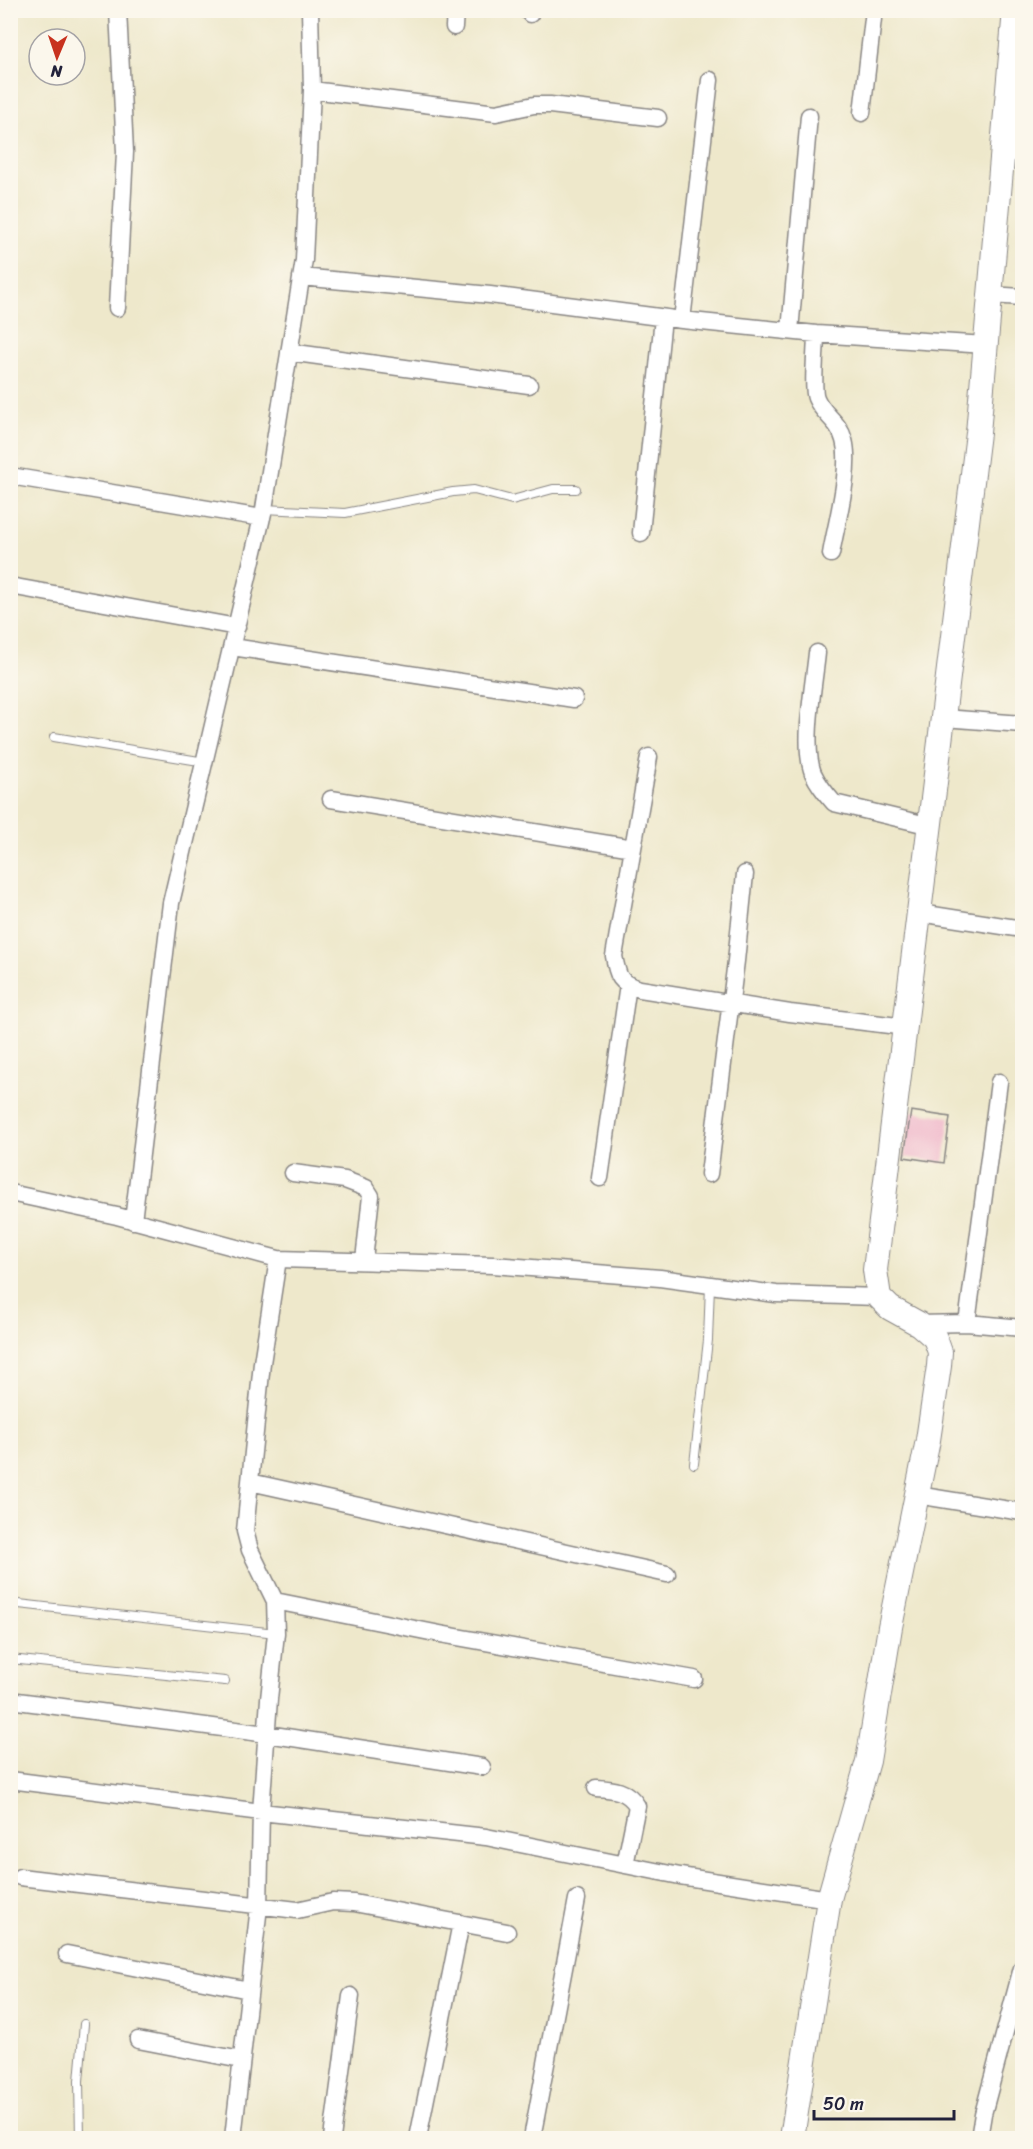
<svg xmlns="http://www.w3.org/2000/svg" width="1033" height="2149" viewBox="0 0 1033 2149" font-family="Sriracha,sans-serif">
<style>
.building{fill:#eeacc4}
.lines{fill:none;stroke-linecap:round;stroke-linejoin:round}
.service-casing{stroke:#888583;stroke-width:10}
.minor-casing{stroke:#888583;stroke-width:19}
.secondary-casing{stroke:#888583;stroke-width:26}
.service{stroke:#fff;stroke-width:8}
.minor{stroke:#fff;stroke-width:16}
.secondary{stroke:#fff;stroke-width:24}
</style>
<rect width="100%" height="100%" fill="#fbf7ec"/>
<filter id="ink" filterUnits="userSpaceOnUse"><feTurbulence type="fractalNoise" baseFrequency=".0167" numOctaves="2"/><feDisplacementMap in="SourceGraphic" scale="12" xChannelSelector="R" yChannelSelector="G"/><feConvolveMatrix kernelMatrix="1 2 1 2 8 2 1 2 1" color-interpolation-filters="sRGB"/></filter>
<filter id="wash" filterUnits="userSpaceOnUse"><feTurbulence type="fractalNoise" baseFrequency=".008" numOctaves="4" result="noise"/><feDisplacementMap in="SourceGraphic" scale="24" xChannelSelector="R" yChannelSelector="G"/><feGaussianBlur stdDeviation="1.35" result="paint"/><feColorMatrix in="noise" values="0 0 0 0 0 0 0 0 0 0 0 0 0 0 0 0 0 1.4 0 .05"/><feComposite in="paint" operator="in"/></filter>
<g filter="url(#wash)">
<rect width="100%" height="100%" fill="#eee8cb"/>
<g id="blocks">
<path class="building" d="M911,1111l39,6 -6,46 -40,-6z"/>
</g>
</g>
<g filter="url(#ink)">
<use href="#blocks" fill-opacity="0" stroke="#888583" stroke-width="1.5"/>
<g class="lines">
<g class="service-casing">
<path id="service" d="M264,509l81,4 108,-21 21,-2 38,10 41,-11h23
M54,737l151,25
M694,1464l14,-124 2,-55
M10,1603l266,30
M10,1659l215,22
M80,2138l-1,-57 5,-57"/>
</g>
<g class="minor-casing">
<path id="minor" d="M530,14v-4
M454,27l1,-17
M312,90l184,23 38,-8h16l108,13
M862,113l12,-103
M301,277l189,18 192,25 134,14 170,11
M990,295l32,2
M117,308l8,-156 -7,-142
M682,320l28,-240
M790,331l19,-215
M816,334c0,14 -4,54 0,64 7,17 23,23 28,42 8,29 -8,84 -13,114
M289,352l240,33
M10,476l252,42
M641,533l22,-215
M10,586l227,41
M232,647l342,52
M817,653c-3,31 -15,92 -4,120 5,11 13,21 21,30l97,23
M944,718l78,6
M649,757l-35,199c4,21 5,27 26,33l150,24 116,14
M331,799l302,49
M920,913l102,16
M293,1173l52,7 21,8 5,8 -7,64
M709,1174l27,-213 9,-87
M600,1178l28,-193
M10,1193l107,23 161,43
M133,1221l38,-318 93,-394 40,-249 8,-170 -2,-80
M967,1323l32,-241
M919,1324l48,-1 55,5
M250,1482l417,92
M917,1495l105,17
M275,1601l165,33 254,45
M10,1700l257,34 215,33
M10,1780l251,32 225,25 194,39 149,23
M596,1788c17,1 32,2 41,18l-12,59
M20,1877l277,33 36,-8 21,1 153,29
M67,1954l182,36
M138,2040l103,20
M233,2138l26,-232 2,-94 8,-113 7,-66 -1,-32 -25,-51 -5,-19 17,-168 16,-104 215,6 167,13 116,16 103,3
M332,2138l19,-142
M418,2138l43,-215
M532,2138l45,-239
M979,2138l4,-24 39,-146"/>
</g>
<g class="secondary-casing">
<path id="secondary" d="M792,2138l37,-239 39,-138 22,-134 38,-187 11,-74 1,-14 -5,-14 -16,-14 -29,-16 -11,-11 -4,-27 103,-837 37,-423"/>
</g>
<use href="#service" class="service"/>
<use href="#minor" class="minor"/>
<use href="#secondary" class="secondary"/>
</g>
</g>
<rect width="1033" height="2149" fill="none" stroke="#fbf7ec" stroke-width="36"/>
<g transform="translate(57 57) rotate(182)"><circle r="28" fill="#fbf7ec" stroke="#a4a2a5" stroke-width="1.5"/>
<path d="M0-4.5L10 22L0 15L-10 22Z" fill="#c8321e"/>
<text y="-9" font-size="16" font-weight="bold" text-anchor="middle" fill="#22223b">N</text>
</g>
<path d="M814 2110v9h140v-9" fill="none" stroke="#22223b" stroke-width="3"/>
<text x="823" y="2110" font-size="18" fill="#22223b" stroke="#fbf7ec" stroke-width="4.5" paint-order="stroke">50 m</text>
</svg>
